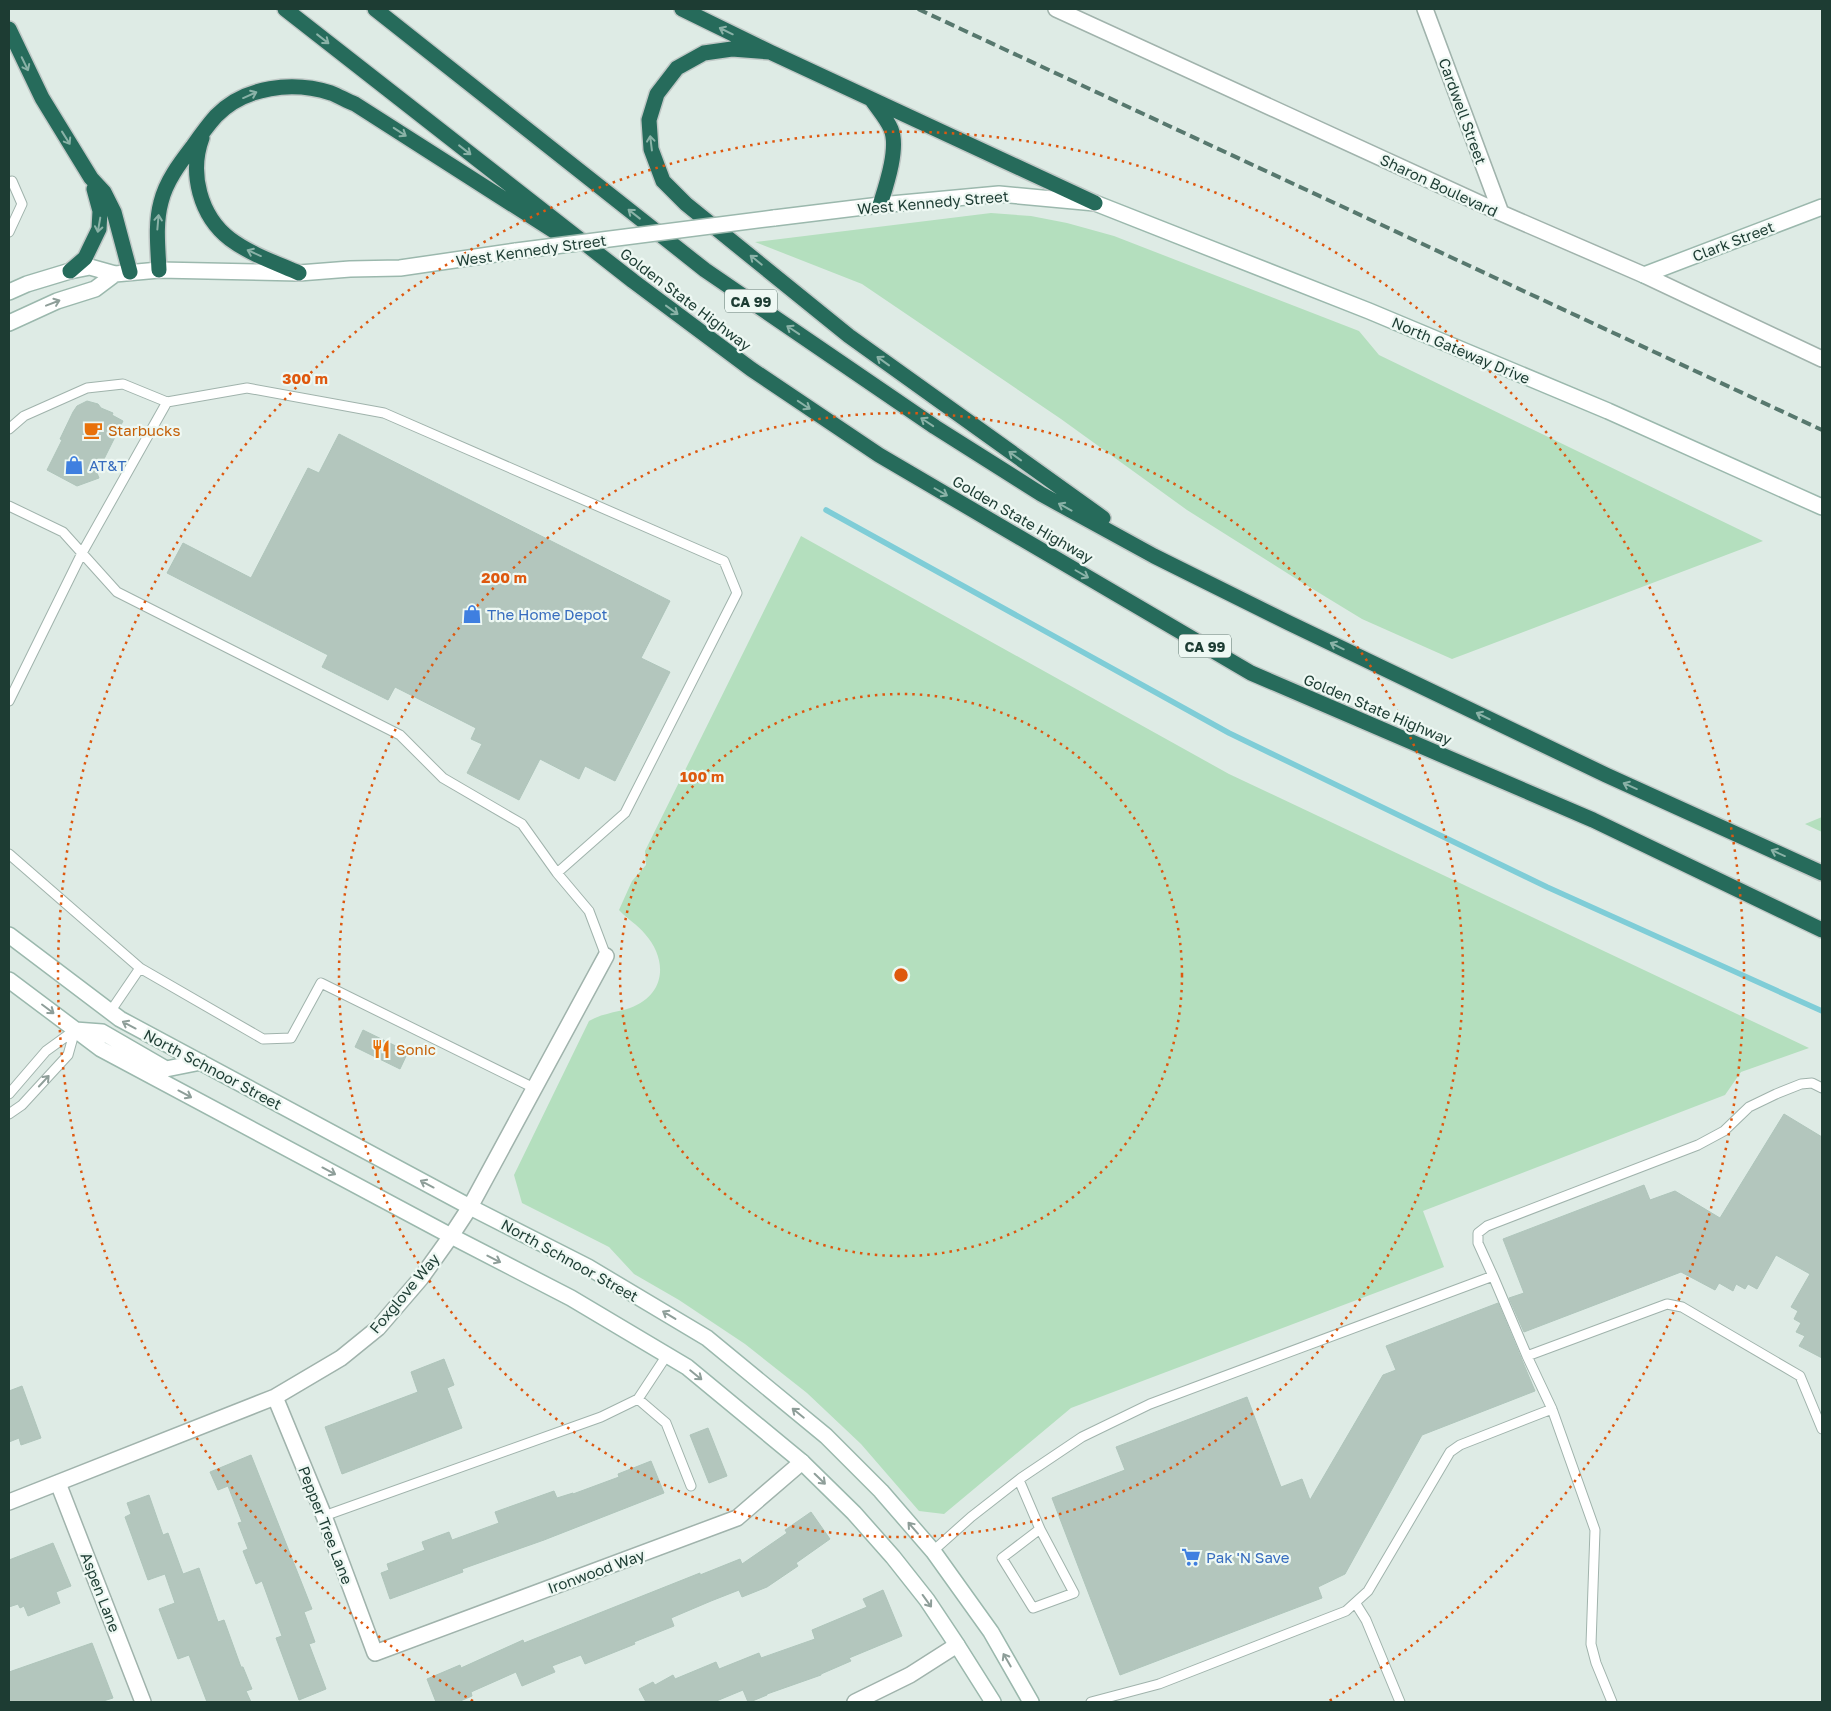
<svg xmlns="http://www.w3.org/2000/svg" width="1831" height="1711" viewBox="0 0 1831 1711" font-family="'Golos Text',sans-serif">
<style>
.green{fill:#b4dfbe}
.lines{fill:none;stroke-linecap:round;stroke-linejoin:round}
.stream{stroke:#7fcdd7;stroke-width:5.5}
.building{fill:#b3c6bd;stroke:#afc5bb}
.lane-casing{stroke:#a0b3ac;stroke-width:11}
.street-casing{stroke:#a0b3ac;stroke-width:18}
.secondary-casing{stroke:#9bb8ad;stroke-width:18}
.highway-casing{stroke:#c0c8c6;stroke-width:18}
.lane{stroke:#fff;stroke-width:9}
.street{stroke:#fff;stroke-width:15}
.secondary{stroke:#fff;stroke-width:15}
.highway{stroke:#266b5b;stroke-width:15}
.rail{stroke:#57786e;stroke-width:4;stroke-dasharray:10 5;stroke-linecap:butt}
.secondary-bridge-casing{stroke:#9bb8ad;stroke-width:18;stroke-linecap:butt}
.secondary-bridge{stroke:#fff;stroke-width:15}
.oneway{stroke:#8ab2a7}
.oneway2{stroke:#8e9e99}
.ring{fill:none;stroke:#de580e;stroke-width:2.5;stroke-dasharray:2.5 5}
.labels{text-anchor:middle;dominant-baseline:central;stroke-width:4.5;stroke-linejoin:round;paint-order:stroke}
.shield{fill:#eef8f3;stroke:#5c746d;stroke-width:1}
.shield-label{font-size:14px;font-weight:bold;fill:#1d3c33}
.street-label{font-size:15px;fill:#1d3c33;stroke:#eef8f3}
.food-label{font-size:15px;fill:#c56008;stroke:#eef8f3;text-anchor:start}
.shop-label{font-size:15px;fill:#366cbe;stroke:#eef8f3;text-anchor:start}
.centre{fill:#de580e;stroke:#eef8f3;stroke-width:2.5}
.ring-label{font-size:15px;text-anchor:middle;font-weight:bold;fill:#de580e;stroke:#eef8f3;stroke-width:4.5;stroke-linejoin:round;paint-order:stroke}
</style>
<rect width="100%" height="100%" fill="#deebe5"/>
<path class="green" d="M991,213l40,3 36,7 47,13 245,95 20,24 384,186 -311,118 -90,-40 -64,-39 -111,-70 -126,-91 -199,-135 -107,-42z
M801,536l428,238 580,274 -68,24 -16,23 -302,116 21,56 -373,141 -127,106 -25,-3 -58,-67 -54,-51 -62,-49 -66,-44 -45,-26 -25,-27 -87,-44 -8,-28 75,-154c6,-3 12,-6 18,-7 8,-3 16,-3 23,-6 36,-13 38,-48 15,-74 -7,-9 -18,-15 -26,-24l13,-29 14,-16 -1,-14z
M1822,817v15l-17,-8z"/>
<g class="lines">
<path class="stream" d="M826,510l403,223 318,154 275,124"/>
</g>
<path class="building" d="M87,401l11,3 3,4 12,5 -1,2 11,6 -26,52 2,5 -22,8 -30,-16 15,-30 -2,-1 13,-27 4,-6z
M339,434l331,167 -29,57 29,14 -55,109 -30,-15 -6,13 -39,-20 -21,41 -52,-27 15,-29 -11,-5 5,-11 -81,-41 -7,13 -66,-33 6,-12 -161,-82 16,-30 68,35 57,-110 11,5z
M363,1030l45,22 -8,17 -45,-22z
M1784,1114l38,23v221l-23,-12 6,-10 -9,-4 5,-9 -7,-4 4,-8 -7,-4 19,-33 -34,-19 -19,34 -9,-5 -3,5 -9,-5 -3,7 -14,-8 -4,7 -34,-18 -157,60 -15,-34 15,-5 -21,-54 141,-54 6,15 25,-9 45,27z
M1498,1303l37,88 -113,44 -77,139 -27,13 4,11 -202,77 -68,-177 73,-28 -9,-23 131,-50 34,90 21,-8 8,21 73,-125 13,-5 -10,-24z
M444,1359l10,26 -7,3 15,40 -120,46 -17,-47 93,-35 -7,-20z
M22,1386l19,52 -20,7 -2,-7 -10,4v-51z
M708,1428l19,48 -18,7 -19,-48z
M251,1455l61,154 -8,3 11,30 -6,2 17,45 -27,11 -23,-62 6,-2 -20,-55 -6,3 -13,-33 5,-2 -10,-26 4,-1 -14,-36 -10,4 -8,-18z
M651,1461l13,32 -120,47 -82,29 1,3 -73,27 -9,-26 8,-3 -2,-6 38,-14 -3,-8 27,-10 3,8 47,-17 -4,-11 59,-21 3,7 16,-5v1l46,-17 -1,-3z
M149,1495l14,40 5,-2 15,41 16,-6 19,54 6,-2 17,47h2l9,22 -6,2 5,11h-44l-18,-47 -11,4 -19,-50 16,-6 -10,-29 -17,6 -23,-63 6,-3 -4,-11z
M811,1512l19,27 -34,24 2,3 -31,21 -25,10 -3,-7 -28,11 -40,17 3,8 -40,16 1,2 -50,20 -4,-9 -29,11 3,6 -33,14 -6,-14 -45,20 1,4 -14,6h-22l-9,-23 33,-14 1,3 62,-28 1,3 176,-70v2l40,-16 2,5 45,-31 -2,-3z
M53,1543l18,43 -15,6 4,11 -32,13 -4,-10 -4,2 -2,-4 -9,3v-47z
M883,1590l19,46 -53,22 2,3 -30,13v1l-54,19v1l-17,7h-2l-5,-12 -29,12h-68l-7,-13 14,-7 2,3 18,-10 2,4 41,-17 3,7 40,-16 2,5 54,-19 -3,-9 55,-23 -4,-8z
M92,1643l21,55 -13,4h-91v-30z"/>
<g class="lines">
<g class="lane-casing">
<path id="lane" d="M9,182l3,-1 10,23 -13,28
M9,429l15,-13 63,-28 36,-4 44,18
M9,506l54,26 54,60 283,143 43,43 79,46 35,49 68,-60 112,-220 -13,-32 -340,-148 -137,-25 -80,14 -85,151 -73,148
M9,854l131,114 -30,44
M557,873l32,38 17,45
M140,968l123,71 28,-1 30,-55 213,105
M9,1094l37,-43 29,-21
M9,1114l13,-9 46,-50 7,-25
M1493,1276l34,80
M638,1399l28,24 25,63
M1019,1480l21,49 -38,29 31,50 41,-15 -34,-64
M324,1516l277,-99 37,-18 29,-44
M933,1551l38,-34 50,-39 61,-41 68,-33 343,-128 -15,-33v-10l9,-7 211,-81 26,-14 25,-24 27,-13 25,-10 11,-1 10,5
M1356,1604l10,16 34,82
M1091,1702l68,-18 187,-73 22,-20 82,-139 10,-7 92,-36
M1612,1702l-16,-39 -5,-19 4,-114 -43,-121 -25,-53 140,-52 15,3 118,69 22,53"/>
</g>
<g class="street-casing">
<path id="street" d="M1056,9l445,204 143,62 178,84
M1425,9l76,204
M275,1397l49,119 51,137 362,-135 65,-56
M58,1483l85,219
M9,1502l266,-105 66,-39 37,-30 43,-50 30,-42 19,-29 136,-251
M855,1702l55,-27 47,-30"/>
</g>
<g class="secondary-casing">
<path id="secondary" d="M774,218l106,-13 119,-11 96,9 274,108 239,100 214,96
M1644,275l178,-68
M9,292l18,-8 43,-13 20,-4 25,7 44,-4 140,3 51,-4 50,-1 116,-17
M9,323l48,-22 38,-12 20,-15
M9,935l111,84 350,188 118,60 119,71 119,98 55,55 52,60 58,81 40,70
M9,980l92,69 350,187 120,62 116,69 115,95 52,51 39,44 34,43 30,45 36,57
M75,1030l27,2 64,37 35,-7"/>
</g>
<g class="highway-casing">
<path id="highway" d="M285,9l348,272 118,88 128,86 372,218 342,147 229,110
M375,9l330,261 230,157 106,67 113,62 135,67 317,152 216,98
M682,9l88,43 325,151
M9,29l33,69 49,80 13,14 10,20 16,60
M770,52l-38,-3 -28,4 -27,15 -20,26 -8,26 2,29 12,32 23,23 163,132 254,182
M872,100c6,9 15,19 19,29 8,19 -5,57 -11,76
M202,138c-13,35 -2,78 28,101 20,15 46,24 69,34
M159,270c-1,-22 -4,-46 2,-68 5,-21 19,-39 32,-56 7,-10 15,-21 23,-30 29,-30 77,-35 115,-23 8,3 16,8 24,11l202,129
M70,271l15,-13 14,-29 1,-18 -6,-22"/>
</g>
<use href="#lane" class="lane"/>
<use href="#street" class="street"/>
<use href="#secondary" class="secondary"/>
<use href="#highway" class="highway"/>
<path class="rail" d="M918,9l904,421"/>
<g class="secondary-bridge-casing">
<path id="secondary-bridge" d="M516,251l258,-33"/>
</g>
<use href="#secondary-bridge" class="secondary-bridge"/>
</g>
<defs><path id="oneway-shaft" d="M-6 0H5M1.5-3L5.5 0L1.5 3" fill="none" stroke-width="1.6" stroke-linecap="round" stroke-linejoin="round" transform="scale(1.25)"/></defs>
<g class="oneway">
<use href="#oneway-shaft" transform="translate(726 31) rotate(-154)"/>
<use href="#oneway-shaft" transform="translate(323 39) rotate(38)"/>
<use href="#oneway-shaft" transform="translate(25 64) rotate(64)"/>
<use href="#oneway-shaft" transform="translate(250 95) rotate(-24)"/>
<use href="#oneway-shaft" transform="translate(400 132) rotate(33)"/>
<use href="#oneway-shaft" transform="translate(66 138) rotate(58)"/>
<use href="#oneway-shaft" transform="translate(651 143) rotate(-97)"/>
<use href="#oneway-shaft" transform="translate(465 150) rotate(38)"/>
<use href="#oneway-shaft" transform="translate(634 214) rotate(-142)"/>
<use href="#oneway-shaft" transform="translate(158 222) rotate(-85)"/>
<use href="#oneway-shaft" transform="translate(99 225) rotate(100)"/>
<use href="#oneway-shaft" transform="translate(254 253) rotate(-156)"/>
<use href="#oneway-shaft" transform="translate(756 260) rotate(-141)"/>
<use href="#oneway-shaft" transform="translate(672 310) rotate(36)"/>
<use href="#oneway-shaft" transform="translate(793 330) rotate(-146)"/>
<use href="#oneway-shaft" transform="translate(883 361) rotate(-144)"/>
<use href="#oneway-shaft" transform="translate(804 405) rotate(34)"/>
<use href="#oneway-shaft" transform="translate(927 422) rotate(-146)"/>
<use href="#oneway-shaft" transform="translate(1015 456) rotate(-144)"/>
<use href="#oneway-shaft" transform="translate(941 492) rotate(30)"/>
<use href="#oneway-shaft" transform="translate(1065 507) rotate(-151)"/>
<use href="#oneway-shaft" transform="translate(1082 574) rotate(30)"/>
<use href="#oneway-shaft" transform="translate(1337 646) rotate(-154)"/>
<use href="#oneway-shaft" transform="translate(1483 716) rotate(-154)"/>
<use href="#oneway-shaft" transform="translate(1630 786) rotate(-156)"/>
<use href="#oneway-shaft" transform="translate(1778 853) rotate(-156)"/>
</g>
<g class="oneway2">
<use href="#oneway-shaft" transform="translate(53 303) rotate(-21)"/>
<use href="#oneway-shaft" transform="translate(48 1009) rotate(37)"/>
<use href="#oneway-shaft" transform="translate(129 1025) rotate(-152)"/>
<use href="#oneway-shaft" transform="translate(44 1081) rotate(-47)"/>
<use href="#oneway-shaft" transform="translate(185 1094) rotate(28)"/>
<use href="#oneway-shaft" transform="translate(329 1171) rotate(28)"/>
<use href="#oneway-shaft" transform="translate(427 1184) rotate(-152)"/>
<use href="#oneway-shaft" transform="translate(494 1259) rotate(27)"/>
<use href="#oneway-shaft" transform="translate(669 1315) rotate(-149)"/>
<use href="#oneway-shaft" transform="translate(696 1375) rotate(39)"/>
<use href="#oneway-shaft" transform="translate(798 1413) rotate(-141)"/>
<use href="#oneway-shaft" transform="translate(820 1479) rotate(44)"/>
<use href="#oneway-shaft" transform="translate(913 1528) rotate(-131)"/>
<use href="#oneway-shaft" transform="translate(927 1601) rotate(54)"/>
<use href="#oneway-shaft" transform="translate(1007 1660) rotate(-120)"/>
</g>
<g class="ring">
<circle cx="901" cy="975" r="281"/>
<circle cx="901" cy="975" r="562"/>
<path d="M473 1701A843 843 0 1 1 1329 1701"/>
</g>
<defs>
<g id="cafe-bare" transform="scale(1.5)"><path d="M-5.5-4.5H6V0H3Q3 3.5 0 3.5H-2.5Q-5.5 3.5-5.5 0ZM3-3.2v2h1.7v-2ZM-6 4.5H4V6H-6Z" fill="#e8710a" stroke="#eef8f3" stroke-width="2.5" paint-order="stroke"/></g>
<g id="shop-bare" transform="scale(1.5)"><path d="M-5-2.5h2.3a2.7 3.5 0 0 1 5.4 0H5L5.5 6h-11ZM-1.5-2.5h3a1.5 2.3 0 0 0-3 0Z" fill="#3f7fe0" stroke="#eef8f3" stroke-width="2.5" paint-order="stroke"/></g>
<g id="restaurant-bare" transform="scale(1.5)"><path d="M-5-6h1v4h1v-4h1v4h1v-4h1v5L-1.5 .5V6h-2V.5L-5-1ZM5-6V6H3V1.5H1.5Q1.5-4 5-6Z" fill="#e8710a" stroke="#eef8f3" stroke-width="2.5" paint-order="stroke"/></g>
<g id="supermarket-bare" transform="scale(1.5)"><path d="M-6-5.5h2.5l.6 2H6L4.5 2H-2.5L-4.4-4H-6ZM-1.5 3.2a1.3 1.3 0 1 0 .1 0ZM3 3.2a1.3 1.3 0 1 0 .1 0Z" fill="#3f7fe0" stroke="#eef8f3" stroke-width="2.5" paint-order="stroke"/></g>
</defs>
<g fill-rule="evenodd">
<use href="#cafe-bare" x="93" y="430"/>
<use href="#shop-bare" x="74" y="465"/>
<use href="#shop-bare" x="472" y="614"/>
<use href="#restaurant-bare" x="381" y="1049"/>
<use href="#supermarket-bare" x="1191" y="1557"/>
</g>
<g class="labels">
<g class="shield">
<rect x="725" y="289.5" width="52" height="23" rx="4"/>
<rect x="1179" y="634.5" width="52" height="23" rx="4"/>
</g>
<g class="shield-label">
<text x="751" y="301">CA 99</text>
<text x="1205" y="646">CA 99</text>
</g>
<g class="street-label">
<text transform="translate(1463 111) rotate(70)">Cardwell Street</text>
<text transform="translate(1439 185) rotate(25)">Sharon Boulevard</text>
<text transform="translate(933 202) rotate(-5)">West Kennedy Street</text>
<text transform="translate(1733 241) rotate(-21)">Clark Street</text>
<text transform="translate(531 250) rotate(-8)">West Kennedy Street</text>
<text transform="translate(686 299) rotate(37)">Golden State Highway</text>
<text transform="translate(1461 350) rotate(23)">North Gateway Drive</text>
<text transform="translate(1023 519) rotate(30)">Golden State Highway</text>
<text transform="translate(1378 709) rotate(23)">Golden State Highway</text>
<text transform="translate(213 1069) rotate(28)">North Schnoor Street</text>
<text transform="translate(570 1260) rotate(29)">North Schnoor Street</text>
<text transform="translate(404 1293) rotate(-50)">Foxglove Way</text>
<text transform="translate(326 1525) rotate(69)">Pepper Tree Lane</text>
<text transform="translate(596 1571) rotate(-20)">Ironwood Way</text>
<text transform="translate(101 1592) rotate(69)">Aspen Lane</text>
</g>
<g class="food-label">
<text x="108" y="430">Starbucks</text>
<text x="396" y="1049">Sonic</text>
</g>
<g class="shop-label">
<text x="89" y="465">AT&amp;T</text>
<text x="487" y="614">The Home Depot</text>
<text x="1206" y="1557">Pak 'N Save</text>
</g>
</g>
<circle cx="901" cy="975" r="8" class="centre"/>
<g class="ring-label">
<text x="305" y="384">300 m</text>
<text x="504" y="583">200 m</text>
<text x="702" y="782">100 m</text>
</g>
<rect width="1831" height="1711" fill="none" stroke="#1d3c33" stroke-width="20"/>
</svg>
